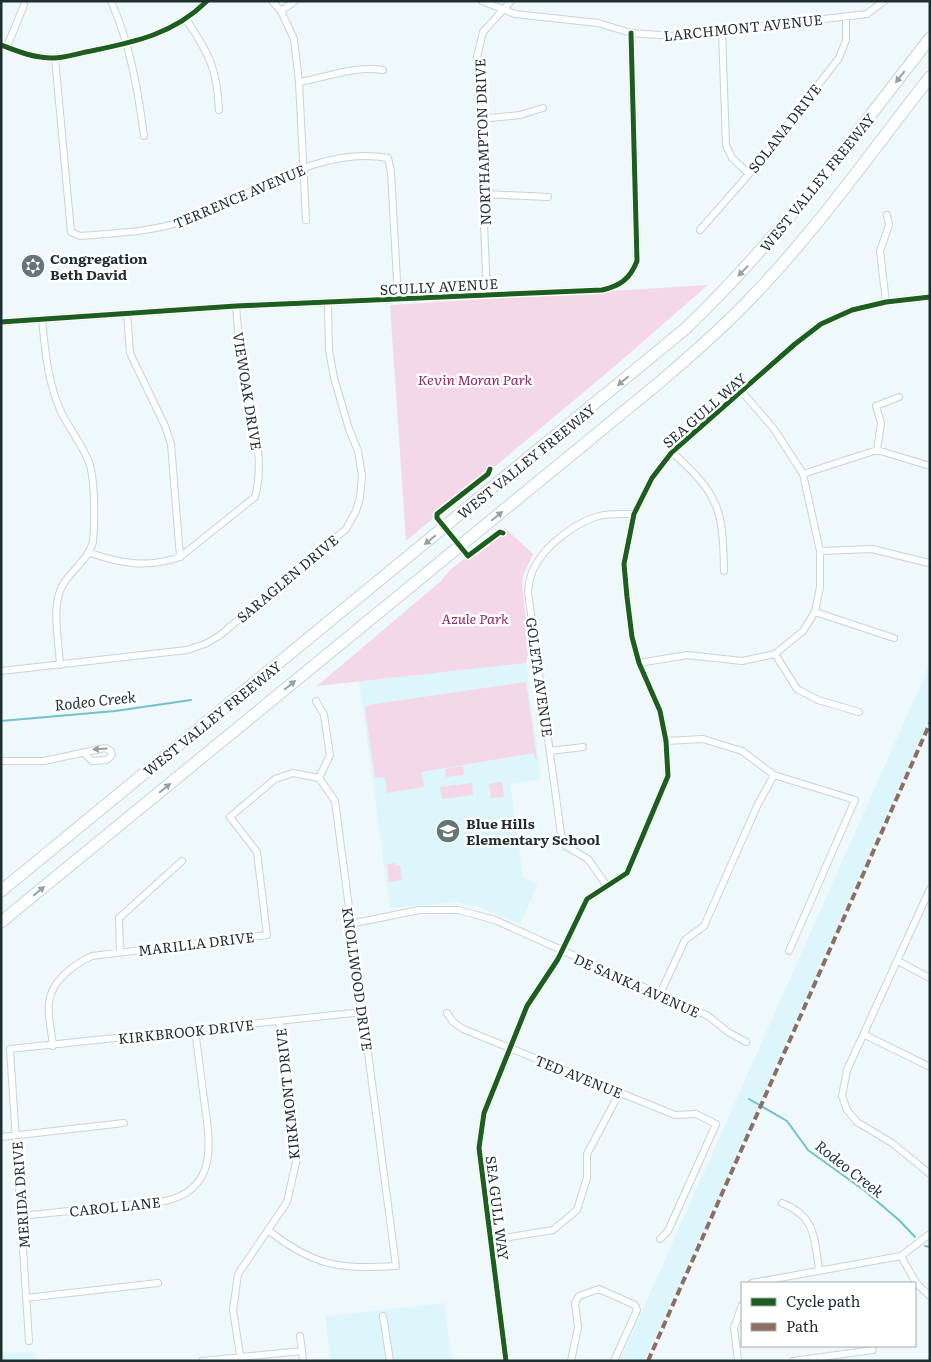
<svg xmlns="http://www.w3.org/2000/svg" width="931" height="1362" viewBox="0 0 931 1362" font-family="Literata,serif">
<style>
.built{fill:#dcf6fb}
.park{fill:#f4d8e8}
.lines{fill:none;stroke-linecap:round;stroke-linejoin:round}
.stream{stroke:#75c1cb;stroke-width:2}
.street-casing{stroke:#c9d4d6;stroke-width:8}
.highway-casing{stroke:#c9d4d6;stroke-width:13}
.street{stroke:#fdfefe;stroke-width:6}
.highway{stroke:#fdfefe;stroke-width:11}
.quiet{stroke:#8d6e63;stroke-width:4;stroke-dasharray:8 4;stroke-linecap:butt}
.cycleway-casing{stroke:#fff;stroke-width:8}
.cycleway{stroke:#1b5e20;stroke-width:5}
.oneway{fill:#99a0a2}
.labels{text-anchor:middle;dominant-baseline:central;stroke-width:5;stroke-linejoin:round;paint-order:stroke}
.street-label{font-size:14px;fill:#1e2e31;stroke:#fff}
.poi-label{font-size:14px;font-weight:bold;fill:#1e2e31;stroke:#fff;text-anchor:start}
.park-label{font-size:14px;font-style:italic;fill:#902964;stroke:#fff}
.water-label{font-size:15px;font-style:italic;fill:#22393d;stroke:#fff}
</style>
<rect width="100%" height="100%" fill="#eff8fa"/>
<path class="built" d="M526,663l15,116 -31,5 13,94 15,6 -18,40 -41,-17 -23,-5 -66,6 -31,-227z
M930,664v53l-167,379 -118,265h-25z
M444,1303l8,58h-121l-6,-45z
M34,1351l2,10h-35v-8z"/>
<path class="park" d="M708,285l-93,81 -209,175 -16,-236z
M505,528l28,26 -10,22 -1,8 7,65 -3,14 -209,23 124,-105 10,-12z
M526,682l11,77h-2l-1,-6 -113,19 3,15 -37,6 -2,-16 -10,1 -10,-69 3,-4z
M463,766l1,9 -18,2 -1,-8z
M502,782l2,15 -13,1 -2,-14z
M472,783l1,12 -31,4 -2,-12z
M395,863l1,3 4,-1 2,15 -13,2 -2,-18z"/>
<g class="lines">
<path class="stream" d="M1,721l114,-10 76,-11
M749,1099l38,22 21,29 57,41 34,29 16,17
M925,1246l5,1"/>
<g class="street-casing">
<path id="street" d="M111,1c19,43 27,89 33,135
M272,1l9,10 13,28 5,43 7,138
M482,1l33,13 83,9 33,10 43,3 193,-22 17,-13
M281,11l14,-10
M186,19c23,35 31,49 33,91
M722,31l4,114 6,13 17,16
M1,45c18,7 33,13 52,13 13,0 26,-5 38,-7 44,-9 83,-17 116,-50
M7,47l17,-42
M55,58l16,174 9,4c36,-3 75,-4 109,-17 64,-22 127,-74 199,-61l3,14 7,127
M299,82c27,-4 56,-17 84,-12
M480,119l40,-4 23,-7
M484,194l64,3
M700,230l49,-56 90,-116 7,-18v-23
M487,295l-10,-238 6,-25 28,-31
M886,302l-6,-51 9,-26 -2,-10
M127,314l3,39 35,73 6,18 9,113
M42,319c3,32 6,66 20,95 9,17 22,33 28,51 5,19 5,57 3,77 -5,17 -19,26 -29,41 -14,21 -5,57 -4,82
M1,322l235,-16 366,-16c18,-4 28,-11 35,-29l-6,-228
M877,450l4,-27 -5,-17 23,-9
M672,452c47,43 51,56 52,119
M803,474l74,-24 53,16
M820,551l52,-2 57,14
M90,553c32,11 58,15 90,4l75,-60c12,-44 -7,-86 -13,-129 -3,-21 -4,-41 -6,-62
M815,612l79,26
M775,654l22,35 21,11 41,12
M639,663l48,-8 55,6 33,-7 28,-23 12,-19 5,-25v-36l-17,-77 -29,-45 -32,-37
M1,671l186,-21 18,-6 14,-8 127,-107 10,-18 4,-13 2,-22 -4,-25 -9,-22 -15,-51 -5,-28 -1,-47
M666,741l37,-2 39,12 32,24 81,25 -66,151
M550,751l33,-4
M1,761h43l61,-13 6,3 1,4 -5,5 -15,1 -8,-8
M607,886l-19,-27 -22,-13 -5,-12 -33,-242c1,-9 2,-18 7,-26 11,-21 41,-44 64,-50 10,-3 24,-2 35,-2
M930,889l-83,181 -5,26 5,14 10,12 35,21 38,31
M350,924l69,-14h39l37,10 213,96 20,16 18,10
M120,952l-1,-34 63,-57
M898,961l32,17
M659,996l26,-56 19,-14 54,-122 16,-29
M447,1013l6,9 10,7 212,86 21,-1 20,10 -48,107 -8,8
M865,1035l65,32
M53,1046c-1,-14 -6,-30 -4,-43 2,-22 24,-38 43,-47l175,-21 -10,-83 -27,-35 45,-38 18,-6 26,5
M1,1137l123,-14
M782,1203c34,14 32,34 37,66
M21,1216l144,-15c54,-12 45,-59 39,-102 -3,-23 -6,-46 -9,-69
M269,1231c45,35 72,39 127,35l-61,-465 -16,-23 11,-23 -6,-40 -8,-14
M491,1240l62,-10 24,-20 10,-32v-24l33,-62
M901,1256l15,27 14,13
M752,1283l149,-27 29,-22
M26,1298l132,-15
M383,1316l7,45
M300,1336l2,15
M29,1341l-19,-292 353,-37
M202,1361l100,-10 1,10
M241,1361l-8,-51 5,-36 49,-72 10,-44 -18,-137
M506,1361l-27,-213 5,-35 43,-107 31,-47 29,-60 40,-26 41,-97 -2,-35 -6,-30 -21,-48 -7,-26 -5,-40 -3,-33 10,-50 18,-36 20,-26 123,-108 26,-20 31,-14 34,-8 44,-5
M571,1361l7,-34 -3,-24 4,-7 20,-7 36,16 2,5 -23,51
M738,1361l-4,-33 8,-23
M793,1361l80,-11"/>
</g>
<g class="highway-casing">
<path id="highway" d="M1,891l684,-562c92,-88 167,-190 245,-291
M1,922l659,-540c31,-27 62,-53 90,-83 66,-68 121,-147 180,-222"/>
</g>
<use href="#street" class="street"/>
<use href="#highway" class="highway"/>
<path class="quiet" d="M648,1361l282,-638"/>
<g class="cycleway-casing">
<path id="cycleway" d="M1,45c18,7 33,13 52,13 13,0 26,-5 38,-7 44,-9 83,-17 116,-50
M1,322l235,-16 366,-16c18,-4 28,-11 35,-29l-6,-228
M490,469l-2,5 -51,40v4l31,38 32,-24 3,1
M506,1361l-27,-213 5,-35 43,-107 31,-47 29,-60 40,-26 41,-97 -2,-35 -6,-30 -21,-48 -7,-26 -5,-40 -3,-33 10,-50 18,-36 20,-26 123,-108 26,-20 31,-14 34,-8 44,-5"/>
</g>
<use href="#cycleway" class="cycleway"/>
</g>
<defs><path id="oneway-solid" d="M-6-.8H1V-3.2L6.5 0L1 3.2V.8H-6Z" transform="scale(1.25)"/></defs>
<g class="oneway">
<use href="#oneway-solid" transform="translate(900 77) rotate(128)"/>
<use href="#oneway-solid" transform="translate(743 271) rotate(134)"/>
<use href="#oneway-solid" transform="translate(623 381) rotate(140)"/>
<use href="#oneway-solid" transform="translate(497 516) rotate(-39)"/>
<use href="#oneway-solid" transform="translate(430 540) rotate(141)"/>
<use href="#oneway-solid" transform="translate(290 685) rotate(-39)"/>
<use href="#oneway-solid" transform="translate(100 749) rotate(177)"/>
<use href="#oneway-solid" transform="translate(165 788) rotate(-39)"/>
<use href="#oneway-solid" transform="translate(39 891) rotate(-39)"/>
</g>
<defs>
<g id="synagogue-disc" transform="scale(1.25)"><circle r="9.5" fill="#677577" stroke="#fff"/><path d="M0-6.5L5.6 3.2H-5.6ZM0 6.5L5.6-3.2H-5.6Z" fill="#fff"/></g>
<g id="school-disc" transform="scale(1.25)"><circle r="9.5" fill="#677577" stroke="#fff"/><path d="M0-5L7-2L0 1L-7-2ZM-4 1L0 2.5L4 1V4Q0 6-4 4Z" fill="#fff"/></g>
</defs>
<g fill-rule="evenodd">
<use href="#synagogue-disc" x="33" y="266"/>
<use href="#school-disc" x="448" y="831"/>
</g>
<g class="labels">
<g class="street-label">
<text transform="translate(743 27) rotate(-6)">LARCHMONT AVENUE</text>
<text transform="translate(784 128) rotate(-52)">SOLANA DRIVE</text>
<text transform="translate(482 142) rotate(-92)">NORTHAMPTON DRIVE</text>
<text transform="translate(817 182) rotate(-51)">WEST VALLEY FREEWAY</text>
<text transform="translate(239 196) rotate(-23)">TERRENCE AVENUE</text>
<text transform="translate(439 286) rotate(-3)">SCULLY AVENUE</text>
<text transform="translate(248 391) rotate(81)">VIEWOAK DRIVE</text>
<text transform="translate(704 410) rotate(-41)">SEA GULL WAY</text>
<text transform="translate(526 461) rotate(-39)">WEST VALLEY FREEWAY</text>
<text transform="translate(287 578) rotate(-40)">SARAGLEN DRIVE</text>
<text transform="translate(540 677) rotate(82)">GOLETA AVENUE</text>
<text transform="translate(212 718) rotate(-39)">WEST VALLEY FREEWAY</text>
<text transform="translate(196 943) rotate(-7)">MARILLA DRIVE</text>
<text transform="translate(358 979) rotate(82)">KNOLLWOOD DRIVE</text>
<text transform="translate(637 985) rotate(24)">DE SANKA AVENUE</text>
<text transform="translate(186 1031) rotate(-6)">KIRKBROOK DRIVE</text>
<text transform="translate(579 1076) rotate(22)">TED AVENUE</text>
<text transform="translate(287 1094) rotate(-96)">KIRKMONT DRIVE</text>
<text transform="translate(20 1195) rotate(-94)">MERIDA DRIVE</text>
<text transform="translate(115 1206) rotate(-6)">CAROL LANE</text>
<text transform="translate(498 1208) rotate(83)">SEA GULL WAY</text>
</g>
<g class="poi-label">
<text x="50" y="258">Congregation<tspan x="50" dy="16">Beth David</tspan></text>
<text x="466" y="823">Blue Hills<tspan x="466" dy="16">Elementary School</tspan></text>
</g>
<g class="park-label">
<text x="475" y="379">Kevin Moran Park</text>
<text x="475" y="618">Azule Park</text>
</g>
<g class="water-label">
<text transform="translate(95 700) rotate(-6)">Rodeo Creek</text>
<text transform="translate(850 1168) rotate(38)">Rodeo Creek</text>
</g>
</g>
<rect width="931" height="1362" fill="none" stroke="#1e2e31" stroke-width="5"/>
<rect x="741" y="1282" width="175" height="65" fill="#ffffff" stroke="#a5abad"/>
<rect x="751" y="1298" width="25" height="8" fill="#1b5e20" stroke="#a5abad"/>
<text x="786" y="1307" font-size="15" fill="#1e2e31">Cycle path</text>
<rect x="751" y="1323" width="25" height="8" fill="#8d6e63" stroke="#a5abad"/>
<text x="786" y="1332" font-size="15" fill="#1e2e31">Path</text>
</svg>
